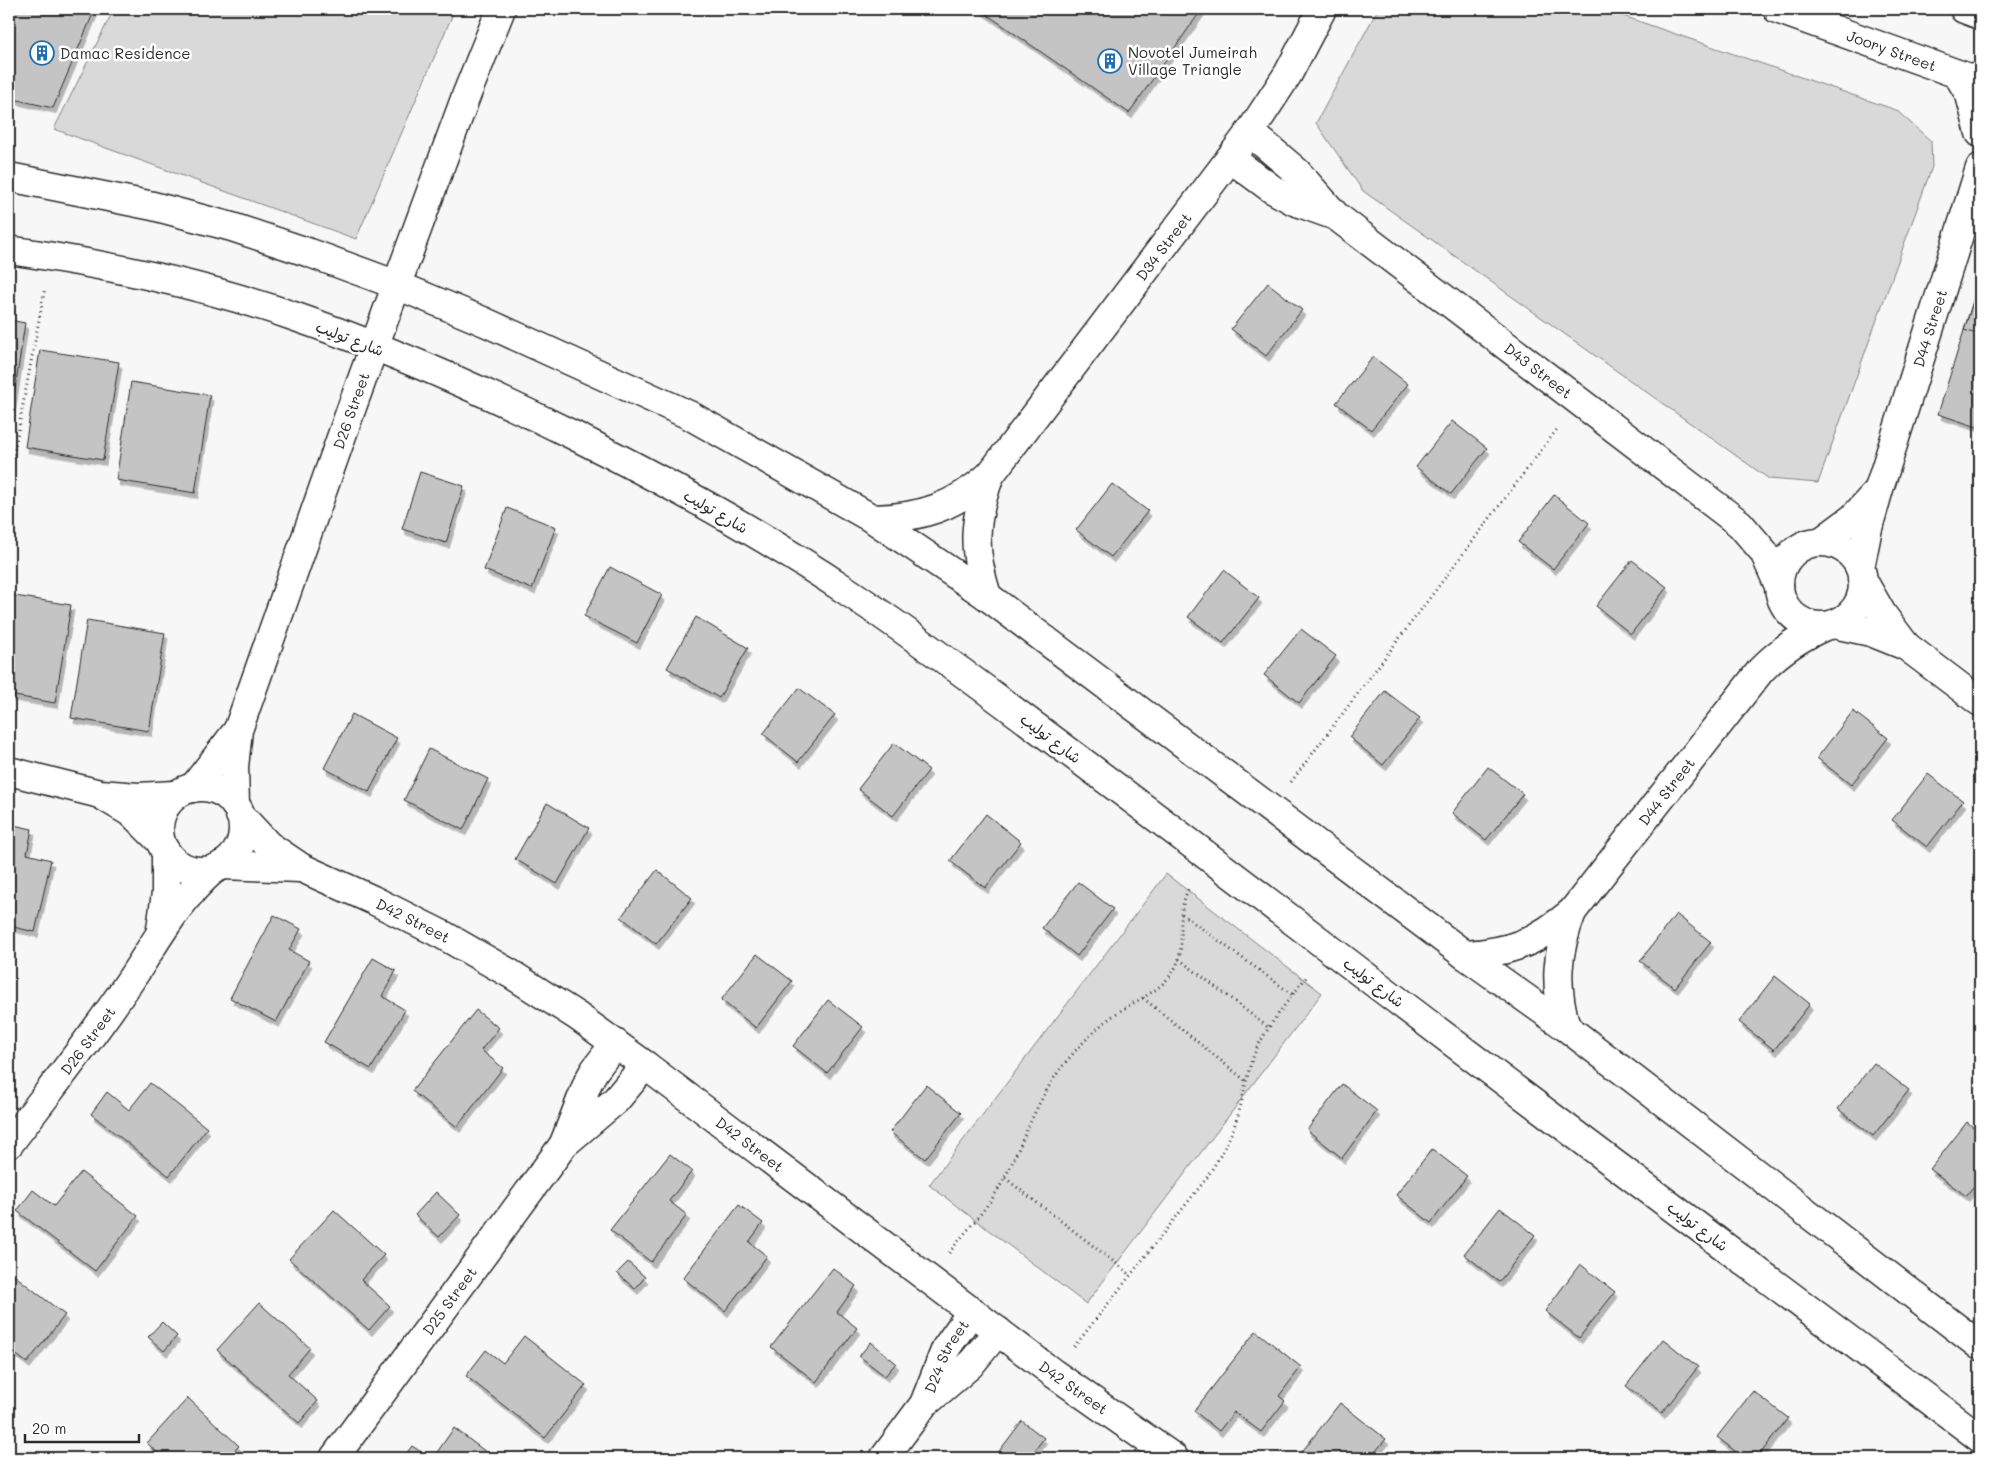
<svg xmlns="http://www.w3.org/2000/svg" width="1989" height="1467" viewBox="0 0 1989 1467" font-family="Mali,'Playpen Sans Arabic',sans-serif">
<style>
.green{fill:#d9d9d9;stroke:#828282}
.building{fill:#c4c4c4;stroke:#2b2b2b;filter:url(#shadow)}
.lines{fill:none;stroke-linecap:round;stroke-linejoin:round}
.minor-casing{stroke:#2b2b2b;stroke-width:31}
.path{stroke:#2b2b2b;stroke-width:3;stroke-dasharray:1 4;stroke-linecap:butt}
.minor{stroke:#fff;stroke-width:28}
.labels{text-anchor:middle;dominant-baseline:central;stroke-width:5;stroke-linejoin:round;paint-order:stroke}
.street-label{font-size:15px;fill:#2b2b2b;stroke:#fff}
.poi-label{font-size:15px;fill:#2b2b2b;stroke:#fff;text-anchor:start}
</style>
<defs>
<filter id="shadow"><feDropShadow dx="3" dy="5.5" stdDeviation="0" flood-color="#0004"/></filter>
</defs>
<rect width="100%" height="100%" fill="#f7f7f7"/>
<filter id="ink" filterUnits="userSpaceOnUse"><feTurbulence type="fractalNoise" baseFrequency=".02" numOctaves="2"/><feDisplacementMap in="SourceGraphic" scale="10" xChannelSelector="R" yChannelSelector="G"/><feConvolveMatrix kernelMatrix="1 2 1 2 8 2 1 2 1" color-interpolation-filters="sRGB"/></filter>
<g filter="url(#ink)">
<path class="green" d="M114,9h341l-99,230 -302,-110z
M1378,9h225l293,101 35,31 1,26 -114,316 -49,-4 -406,-288 -47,-68z
M1166,874l156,119 -236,311 -157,-119z"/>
<path class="building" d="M9,9h86l-42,99 -44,-10z
M979,9h223l-73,104z
M1980,279v56l-16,-5z
M1980,279v149l-42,-14z
M1268,283l34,27 -36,46 -35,-27z
M9,320l16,3 -16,105z
M40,350l79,12 -16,98 -78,-13z
M1373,357l35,27 -37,46 -35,-27z
M131,382l79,13 -15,98 -79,-13z
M1452,421l35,27 -36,46 -35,-27z
M420,472l44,14 -18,57 -44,-14z
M1112,484l36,27 -37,46 -35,-27z
M1554,495l35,28 -36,46 -35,-27z
M507,508l49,19 -24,62 -48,-19z
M1632,560l35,27 -36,47 -35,-28z
M610,567l52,28 -25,48 -53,-27z
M1224,570l35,28 -36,45 -35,-26z
M9,595l62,10 -16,98 -46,-8z
M696,617l52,31 -29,50 -52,-30z
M87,620l78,13 -16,98 -78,-13z
M1301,629l35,27 -37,47 -35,-28z
M799,688l36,27 -37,47 -35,-28z
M1385,691l35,27 -37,47 -34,-28z
M1853,711l35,27 -37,47 -34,-27z
M352,714l45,24 -28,54 -45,-24z
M894,743l35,27 -36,46 -35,-27z
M429,749l59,30 -25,51 -59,-30z
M1488,767l35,27 -37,46 -34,-27z
M1928,774l35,27 -36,46 -35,-27z
M547,803l42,25 -32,56 -42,-25z
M986,814l35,28 -36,46 -35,-27z
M9,824l23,5 -5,25 24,6 -16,72 -26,-6z
M657,870l35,28 -36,46 -35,-27z
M1078,882l35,27 -36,47 -35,-28z
M1676,914l35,28 -36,46 -35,-27z
M274,915l27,14 -12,21 20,11 -33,61 -46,-24z
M757,954l35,27 -36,47 -35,-28z
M373,958l23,13 -14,25 23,14 -34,59 -47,-27z
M1775,976l35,28 -36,46 -35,-28z
M828,1000l35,27 -36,46 -34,-27z
M476,1010l23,18 -18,22 22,18 -46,59 -45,-36z
M1874,1063l35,27 -36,46 -35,-27z
M150,1083l57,45 -38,48 -78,-62 16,-22 22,18z
M1342,1084l35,27 -35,47 -35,-28z
M926,1085l35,28 -36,46 -35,-27z
M1967,1122l13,11v45l-14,18 -36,-27z
M1432,1149l35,27 -36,47 -35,-28z
M670,1154l22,17 -23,30 18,14 -36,47 -41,-32z
M81,1172l57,44 -43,55 -78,-60 16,-21 21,16z
M436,1192l24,23 -21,22 -24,-22z
M739,1205l24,18 -14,19 18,14 -42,55 -42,-33z
M1500,1208l35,27 -36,47 -35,-28z
M334,1210l50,45 -23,25 29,26 -21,24 -80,-71z
M628,1262l17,15 -10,12 -18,-16z
M1580,1264l35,28 -36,46 -34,-27z
M833,1268l23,18 -19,26 20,16 -41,54 -45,-35z
M9,1271l56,44 -38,48 -18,-14z
M259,1303l51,45 -22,26 30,27 -19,22 -82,-73z
M162,1322l15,14 -13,15 -16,-14z
M1256,1331l45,36 -22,29 6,5 -24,31 -27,-20 -15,19 -25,-20z
M524,1336l62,49 -41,53 -79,-62 20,-26 17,13z
M1663,1339l35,28 -36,46 -36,-27z
M871,1342l25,21 -11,13 -26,-20z
M1753,1391l35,27 -31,40h-13l-27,-21z
M188,1398l51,48 -12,12h-64l-16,-15z
M1340,1403l46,36 -16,19h-73z
M1022,1421l22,17 -15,20h-35z
M454,1428l40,30h-61z
M412,1446l18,12h-27z"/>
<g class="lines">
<g class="minor-casing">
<g id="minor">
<path id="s1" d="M1777,9l203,73"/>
<path d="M1964,9l16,6"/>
<path d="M1958,75l12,20 10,38"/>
<path id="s2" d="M1250,132l47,40 39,44 404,308 24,28 15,34"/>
<path d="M1230,158l42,31 22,12 39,14"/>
<path d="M9,177l144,29 79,21 78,26 87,32 88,37 204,93 184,104 114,77 478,359 101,72 414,319"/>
<path d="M9,250c96,14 192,34 284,66 96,33 189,74 280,119 94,47 186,97 274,156 65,43 127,90 190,137 97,72 193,145 289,218 217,166 436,328 654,492"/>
<path id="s3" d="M873,519c48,-1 81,-12 117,-44l260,-343 38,-58 34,-65"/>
<path d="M1822,541l31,-23 22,-24"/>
<circle cx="1821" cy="584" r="42"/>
<path id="s4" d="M1860,568l8,-40 11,-39 101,-321"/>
<path d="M1862,579l20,35 24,32"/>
<path d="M987,596c-15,-48 -14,-74 3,-121"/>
<path d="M1834,624l37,8 35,14 74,56"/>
<path d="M9,771l91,23 38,3 37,-2"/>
<circle cx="201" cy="829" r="42"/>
<path d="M193,788l44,-57"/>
<path d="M103,796l30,18 27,27"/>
<path id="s5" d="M235,805l-1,-38 4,-37 115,-326 113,-308 35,-87"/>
<path id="s6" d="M240,815l28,30 34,23 71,32 70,35 68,39 66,42 68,49 408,308 121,85"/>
<path d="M222,865l78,3"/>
<path d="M161,929l5,-36v-41"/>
<path id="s7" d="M1465,955c47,-3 71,-13 107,-43l189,-242c19,-20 39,-33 64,-44"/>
<path d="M1566,1027c-12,-43 -10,-73 6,-115"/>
<path d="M565,1141l23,-59 6,-11 21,-28"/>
<path id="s8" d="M9,1144c39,-52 80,-102 116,-156 30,-43 48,-83 89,-119"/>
<path d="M929,1400l41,-35 28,-34"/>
<path id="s9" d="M334,1458l230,-314 52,-44 29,-35"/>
<path id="s10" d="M884,1458l40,-54 22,-56 26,-37"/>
</g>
</g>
<path class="path" d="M9,479l36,-191
M1291,782l267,-354
M1182,914l111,81
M1179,959l90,69
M1143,998l103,83
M1005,1178l126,97
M949,1253c19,-25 42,-48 56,-76 22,-42 33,-83 65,-120 14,-16 29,-32 47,-44 20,-14 44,-21 57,-43 9,-15 7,-31 7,-48 0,-12 3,-25 9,-36
M1074,1347l132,-168c12,-19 23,-37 30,-58 9,-25 10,-53 23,-77 13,-24 32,-47 49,-69"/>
<use href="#minor" class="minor"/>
</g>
</g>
<defs>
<g id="building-ring" transform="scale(1.25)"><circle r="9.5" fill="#fff" stroke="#1f6fb2" stroke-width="1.5"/><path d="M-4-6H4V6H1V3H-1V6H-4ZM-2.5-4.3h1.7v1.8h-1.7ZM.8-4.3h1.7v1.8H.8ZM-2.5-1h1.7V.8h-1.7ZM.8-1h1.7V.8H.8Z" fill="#1f6fb2"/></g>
</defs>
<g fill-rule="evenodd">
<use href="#building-ring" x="42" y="53"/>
<use href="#building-ring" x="1110" y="61"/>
</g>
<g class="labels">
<g class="street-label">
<text stroke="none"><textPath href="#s1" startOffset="122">Joory Street</textPath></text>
<text stroke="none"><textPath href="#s3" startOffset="415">D34 Street</textPath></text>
<text stroke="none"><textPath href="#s4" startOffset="250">D44 Street</textPath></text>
<text transform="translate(350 338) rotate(21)">شارع توليب</text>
<text stroke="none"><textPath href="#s2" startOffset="375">D43 Street</textPath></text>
<text stroke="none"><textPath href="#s5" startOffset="414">D26 Street</textPath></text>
<text transform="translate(716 511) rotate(30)">شارع توليب</text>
<text transform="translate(1051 738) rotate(37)">شارع توليب</text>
<text stroke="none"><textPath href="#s7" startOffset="271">D44 Street</textPath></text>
<text stroke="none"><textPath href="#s6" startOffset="205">D42 Street</textPath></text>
<text transform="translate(1374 982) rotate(37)">شارع توليب</text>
<text stroke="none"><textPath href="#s8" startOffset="130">D26 Street</textPath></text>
<text stroke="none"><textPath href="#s6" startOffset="610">D42 Street</textPath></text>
<text transform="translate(1698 1226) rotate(37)">شارع توليب</text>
<text stroke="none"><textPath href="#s9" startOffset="195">D25 Street</textPath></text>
<text stroke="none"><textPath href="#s10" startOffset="120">D24 Street</textPath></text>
<text stroke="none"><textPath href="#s6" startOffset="1015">D42 Street</textPath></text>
</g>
<g class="poi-label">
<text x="1128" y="52">Novotel Jumeirah<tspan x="1128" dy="17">Village Triangle</tspan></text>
<text x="60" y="53">Damac Residence</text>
</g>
</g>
<rect width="1989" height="1467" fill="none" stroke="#fff" stroke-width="30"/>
<rect x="15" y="15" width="1959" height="1437" fill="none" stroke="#2b2b2b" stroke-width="2" filter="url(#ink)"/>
<path d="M25 1434v8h114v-8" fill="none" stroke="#2b2b2b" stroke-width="2.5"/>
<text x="32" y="1434" font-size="15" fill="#2b2b2b" stroke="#ffffff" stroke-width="4" paint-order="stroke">20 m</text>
</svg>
